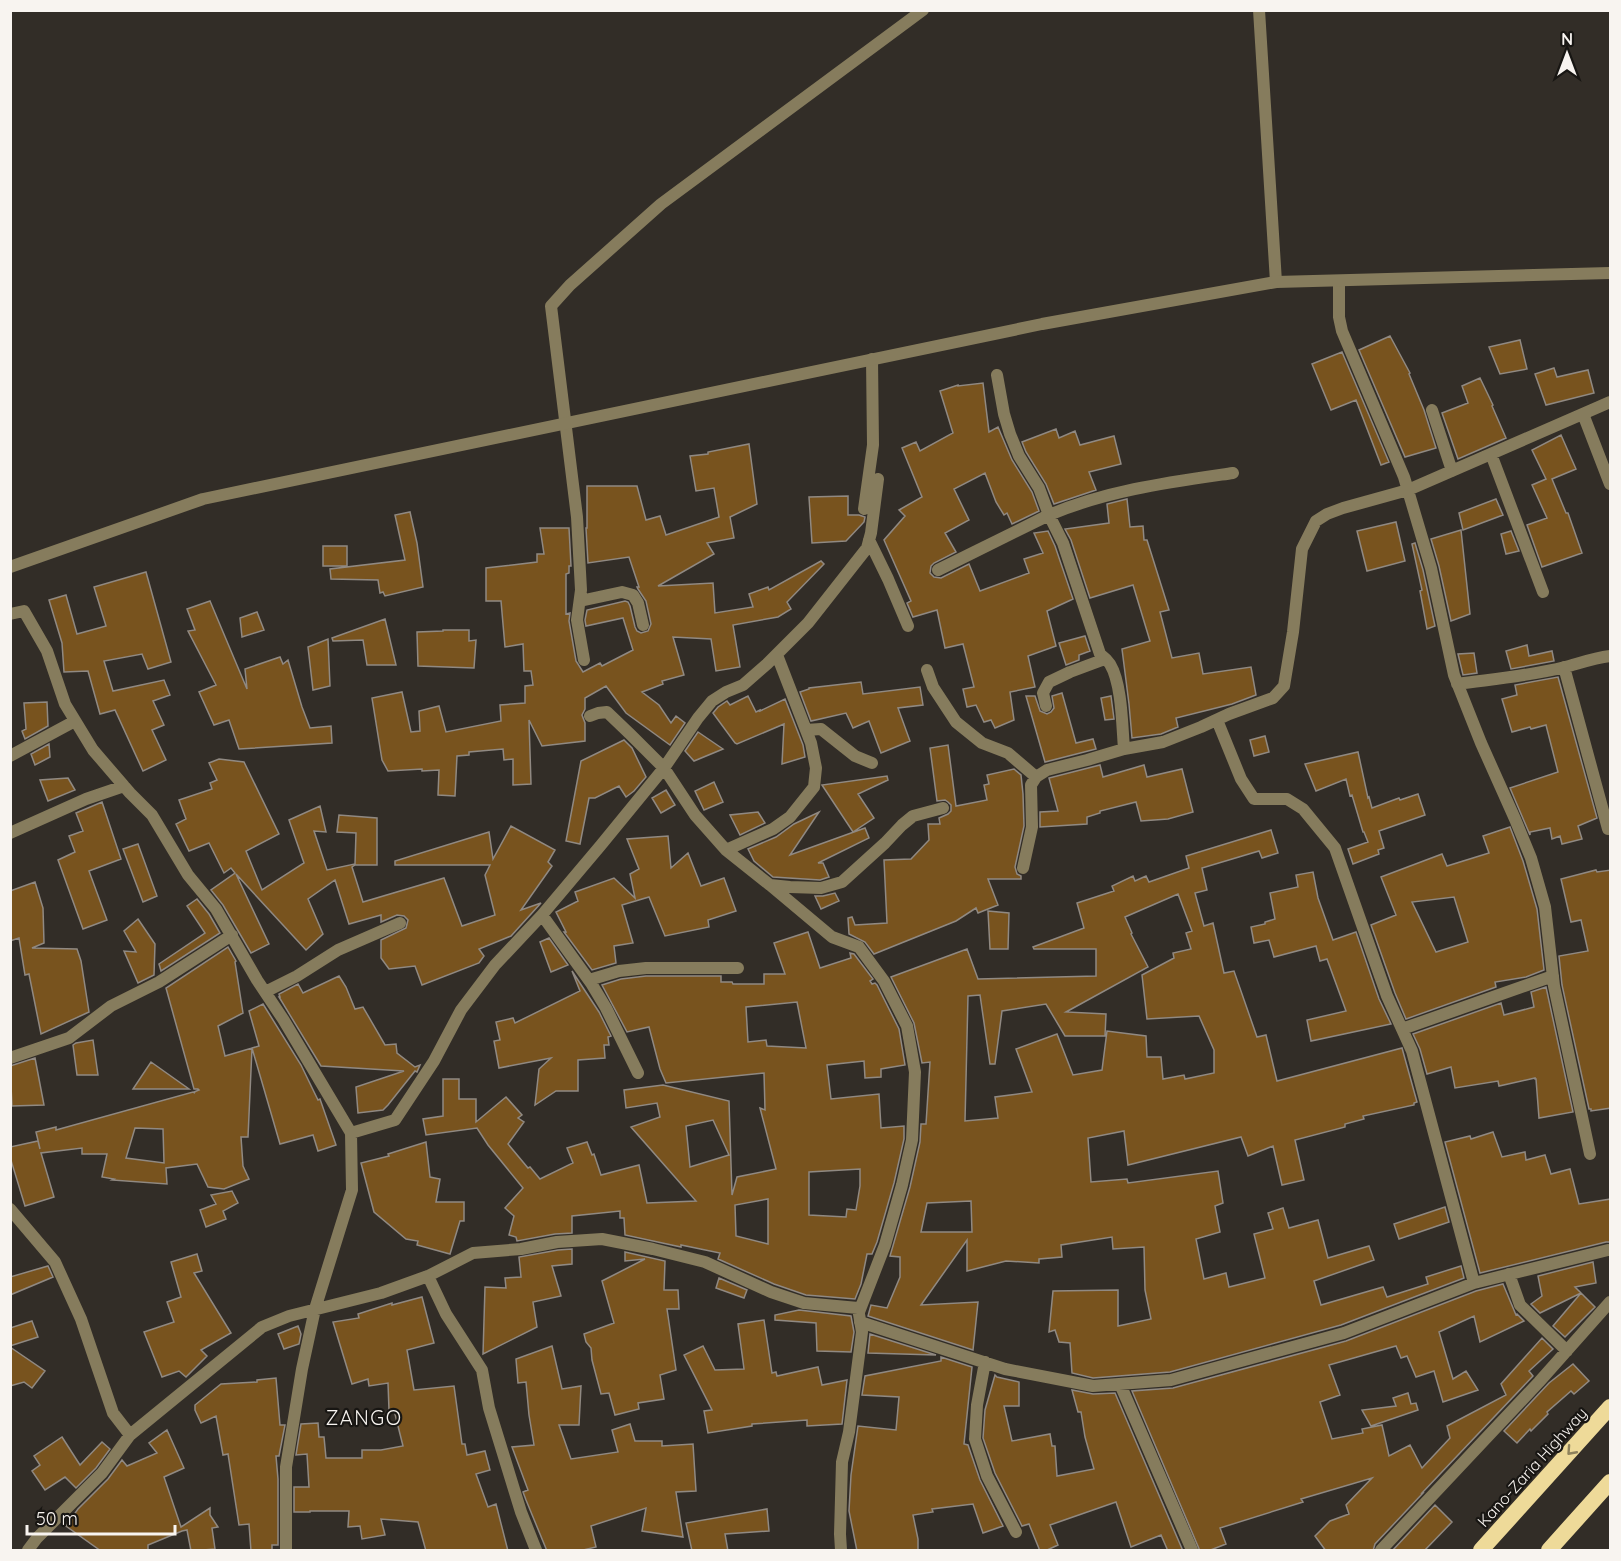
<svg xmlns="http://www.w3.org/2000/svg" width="1621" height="1561" viewBox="0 0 1621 1561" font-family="Quicksand,sans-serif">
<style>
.building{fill:#78531e;stroke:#908982;stroke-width:1.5;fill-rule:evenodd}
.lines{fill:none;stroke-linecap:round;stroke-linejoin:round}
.minor{stroke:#867c5d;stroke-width:12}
.tertiary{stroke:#867c5d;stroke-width:12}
.trunk{stroke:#eeda99;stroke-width:16}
.oneway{stroke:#8e825d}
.labels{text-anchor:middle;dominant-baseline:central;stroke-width:4.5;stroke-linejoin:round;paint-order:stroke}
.street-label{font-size:16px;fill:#f8f4f0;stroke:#181613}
.quarter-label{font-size:20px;letter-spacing:1.5px;fill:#f8f4f0;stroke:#181613}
</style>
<rect width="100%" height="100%" fill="#322d27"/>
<path class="building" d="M1390,336l20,37 -1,1 15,36 12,38 -31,9 -46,-107z
M1520,340l7,29 -27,5 -11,-27z
M1342,352l47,110 -8,3 -25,-65 -25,10 -19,-46z
M1554,368l3,9 31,-7 6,23 -48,12 -11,-31z
M1480,378l13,27 -1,1 14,32 -48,21 -16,-46 26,-10 -6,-17z
M983,383l6,49 9,-5 14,33 20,32 7,19 -27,13 -5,-11 -3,2 -8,-13 -11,-29 -31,16 15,31 -24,13 11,19 -22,11 -3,3 -1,7 4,4 7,1 28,-14 11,27 49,-18 -5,-14 19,-6 -9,-20 14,-2 7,15 18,53 -26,12 9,35 -28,10 7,31 -25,5 4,28 -19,8 -4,-8 -7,2 -8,-17 -9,2 -4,-18 11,-2 -11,-43 -18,4 -8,-38 -24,7 -6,-14 4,-2 -27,-61 21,-24 -6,-6 23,-13 -20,-49 14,-6 4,9 33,-18 -13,-42 18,-6v1z
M1056,429l3,9 16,-7 5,14 34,-9 7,28 -32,8 7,18 -42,14 -8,-20 -20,-32 -4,-10z
M1561,435l15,34 -24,10 14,34h2l14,40 -40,14 -15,-42 20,-7 -15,-33 14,-6 -14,-29z
M749,444l8,60 -27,13 4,21 -27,5 7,11 -56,32 55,-3 2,30 38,-6 -4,-13 19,-7 1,3 52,-29 3,3 -37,38 4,7 -13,8 -45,8 7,42 -24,4 -5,-32 -38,-2 11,38 -22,6 1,3 -21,8 17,13 12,18 5,-7 9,7 -15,22 -44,-32 -20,-27 -21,12v11l-3,6 3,8v18l-43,5 -13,-26 2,64 -18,1v-26l-9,1 -1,-11 -34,3v3l-12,1 -2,40 -17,-1 1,-25 -17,1v-2l-34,2 -6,-11 -10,-62 30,-6 9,40 9,-1 -1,-20 20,-5 7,26 55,-11 -1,-16 25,-2v-17l8,-1 -2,-14h-7l-1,-27 -18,3 -4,-46h-15v-33l51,-6v-8h7l-4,-26h29l2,38h-2v7l-3,1v40l4,-1 -1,8 7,40 7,11 17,-9 2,3 31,-16 -10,-32 -37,8 -1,-6 2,-10 38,-9 3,1 2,4 5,21 2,4 4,2 7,-2 3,-7 -5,-23 -8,-12 -1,-2h2l-10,-30 -41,6 -2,-35h1v-42h50l9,34 14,-4 6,19 53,-18 -5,-29 -18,3 -6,-35 18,-2v-2z
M848,496v19h11l6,2 -1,5 -18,19 -34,2 -3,-46z
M1127,499l3,28 13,-1 1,14h3l22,70 -9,2 12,46 27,-5 4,21 48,-7 5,28 -24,9 -56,14 2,9 -17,7 -29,4 -3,-34 -7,-55 28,-8 -17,-56 -43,13 -19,-58 -6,-11 44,-6 -2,-19z
M1496,499l7,16 -40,15 -4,-17z
M410,512l7,31 6,44 -38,9 -2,-4 -3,1 -2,-13 -47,-1 -1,-10 75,-9 -10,-45z
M1396,522l9,39 -38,10 -10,-40z
M1461,530l9,84 -19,7 -12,-55 -8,-27z
M1511,531l8,20 -13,3 -5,-20z
M1415,543l8,27 12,56 -8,3 -7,-38 2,-1 -10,-46z
M323,546h24v20h-24z
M146,572l25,90 -23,7 -6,-15 -38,7 9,30 51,-11 6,15 -17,6 11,24 -12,5 14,30 -23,11 -28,-61 -15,4 -12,-43 -24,1 -2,-29 -13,-43 17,-5 11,39 29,-8 -12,-39z
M210,601l37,88 -2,-20 35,-12 3,7 5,-4 14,47 8,21 21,-2 1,17 -93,6 -10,-29 -15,5 -15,-33 17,-7 -28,-54 7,-1 -8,-21z
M257,612l7,18 -22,7 -2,-19z
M385,619l11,46h-29l-4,-25 -30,1 -1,-3z
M443,630h26v11l7,-1 -2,28 -56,-2 -1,-34 26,-1z
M1085,636l5,15 -11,4v5l-13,5 -7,-22z
M328,639l2,47 -17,4 -5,-43z
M1527,645l2,11 23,-5 2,10 -43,8 -5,-18z
M1474,653l3,20 -14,2 -5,-21z
M1558,677l39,141 -19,8 4,13 -20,5 -2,-8 -8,3 -2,-11 -20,4v3l-20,-47 48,-16 -12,-47 -15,4 -1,-2 -18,5 -10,-33 15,-4 -2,-10z
M861,682l2,12 57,-7 3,18 -25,3 12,33 -29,12 -12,-32 -16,7 -7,-15 -35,8 -11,-29 9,-3v-1z
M1062,693l14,50 17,-4 3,10 -51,13 -19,-66h9l5,15 7,3 4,-2 3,-4 -2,-12z
M748,696l8,16 4,-2v1l25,-12 18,46 2,12 -23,7 2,-40 -47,20 -2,-1 -22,-30 5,-6 9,-6 3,4z
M1111,696l3,23 -9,1 -4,-22z
M47,702l1,24 -23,13 -3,-8 4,-2 -2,-26z
M698,732l25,17 -29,12 -9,-10z
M1265,736l4,16 -15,4 -4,-16z
M624,740l8,8 14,29 -12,14 -8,6 -7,-11 -24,12h-6l-9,46 -14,-3 15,-80z
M49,744l1,13 -15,8 -4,-11z
M948,745l8,61 31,-6 -3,-15 5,-1 -2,-9 27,-6 7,6 2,19 1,32 -9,41 2,7 4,2v3h-33l10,26 -20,8 -2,-5 -20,13 -82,33 -9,-12 -16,-8 -1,-16 4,-1 3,8 32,-2 -3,-63 27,-1 18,-19 -1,-16h12l-1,-6 9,-4 3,-3v-6l-3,-3 -3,-2 -8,1 -7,-53z
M1358,752l10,46 1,-1 3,11 27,-10 1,2 18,-6 7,21 -46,16 5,17 -6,2 1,4 -26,10 -5,-15 20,-7 -4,-10h-1l-11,-37 -2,1 -4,-17 -30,12 -11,-27z
M219,759l25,3 35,72 -33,17 16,39 42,-27 -15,-43 31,-14 6,26 -12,-1 13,39 28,-6 1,-31 -19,-1 2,-17 38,3v47h-22l-3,2 11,35 81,-24 18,48 33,-11 -10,-40 5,-10h-95v-4l94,-29 4,27 18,-33 44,24 -7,12 4,4 -31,44 20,-7 -30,33 -32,13 5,7 -5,7 -57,22 -7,-19 -26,3 -8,-11v-18l25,-12 2,-8 -4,-4 -7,-1 -16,7v-7l-32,9 -14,-44 -27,19 15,35 -17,16 -70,-76 33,70 -18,9 -28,-48 -12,-15 24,-17 -4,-5 -7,5 -15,-30 -20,8 -13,-27 10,-5 -7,-19 33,-11 -2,-6 7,-3 -8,-17z
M1100,765l3,12 41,-12 3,12 35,-8 11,43 -25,7 -27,2 -5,-19 -36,9v2l-13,4v7l-47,3v-15l18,-1 -9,-33z
M887,776l1,4 -30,14 16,24 -21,14 -31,-47z
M68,778l7,12 -27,11 -8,-21z
M714,782l9,20 -19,8 -9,-19z
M666,790l9,15 -14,8 -9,-15z
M102,802l19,57 -32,12 18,49 -24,9 -25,-69 17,-8 -6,-16 14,-5 -7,-18z
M758,812l7,11 -25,12 -10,-20z
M819,812l-29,43 75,-27 4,10 -51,25h5l6,14 -9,3 -47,-3 -19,-16 -6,-12 28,-12 18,-13z
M1510,827l13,34 14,48 7,61 -18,7 -31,5 1,5 -90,32 -11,-26 -24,-68 25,-10 -15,-38 61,-23 5,12 42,-13 -6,-17zM1454,897l14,45 -32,10 -24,-50z
M1271,830l7,23 -16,5 -3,-7 -57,17 5,22 -12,3 9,33 9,-3 11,50 10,-2 23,66 9,-2 11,46 125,-33 15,54 -3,1v2l-51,11 1,3 -19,5v3l-50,13 9,40 -22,5 -9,-39 -25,10 -7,-19 -113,28 -4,-34 -36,7 3,44 36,-3 1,4 90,-12 5,32 -8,3 5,26 -24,7 8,40 22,-6 3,14 36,-9 -11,-44 19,-5 -5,-16 15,-5 6,20 29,-8 10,38 41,-12 5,14 -60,21 7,24 62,-18 4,10 41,-13 -2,-7 35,-11 3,12 -123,47 -171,47 -77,6 -21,-5 -2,-30 -11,-1 -4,-12 -6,2 4,-41 65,-1v36l33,-7 -6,-29 -1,-43 -31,2 -1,-12 -51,8 1,12 -23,2v4l-33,-2 -39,10v-31l-46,65 57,-3 -5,48 -105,-34 3,-11 16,3 13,-31v-20l-10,-1 20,-69 10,-45 1,-18h5l4,-62 -8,1 -8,-40 -23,-46 76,-28 11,30 118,-3v-27h-62l-1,-2 51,-19 -7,-25 37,-12 -2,-5 21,-10 2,5 11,-5 3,6 40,-14 -3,-12zM1178,894l14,37 -6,2 5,16 -18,4 1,5 -32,17 5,44 52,-3 15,34v23l-29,6 -1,-4 -21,4 -2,-22h-14l-1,-21 -39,-5 -5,39 -29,5 -16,-41 -41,15 16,43 -37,5 3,21 -33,3 3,-125 12,-1 10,69h5l7,-53 44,-7 19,32h40l1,-22 -40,-2 82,-45 -17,-33 1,-1 -7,-16zM971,1201l1,31h-51l6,-29z
M668,836l3,32 17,-15 13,33 23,-8 12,33 -28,9 1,7 -44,9 -16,-39 -27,8 11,38 -19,3 2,17 -24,7 -28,-38h2l-10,-20 22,-11 -3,-9 39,-14 21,20 -5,-24 9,-5 -12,-30z
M138,844l19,52 -14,6 -20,-53z
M1596,870l1,2 14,-2v238l-20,3v-2h-2l-27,-124 -3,-29 29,-5 -7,-31 -10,2 -10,-43z
M1313,872l5,26 15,42 23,-8 23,67 12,25 -80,17 -4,-21 39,-9 -19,-52 -7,2 -4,-15 -42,11 -5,-17 -15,3 -3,-16 14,-3v-2l10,-3 -5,-26 28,-6 -2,-12z
M35,882l8,26 1,35 -12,5 45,1 4,12 8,51 -48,22 -12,-60 -4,1 -6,-37 -9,3v-50z
M835,893l4,8 -18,8 -6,-13h8z
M197,899l12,15 11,19 -59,38 -2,-7 46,-31 -18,-27z
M988,911l21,2 -1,36h-18z
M138,919l17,25 -1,31 -16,8 -14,-32 12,1 -12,-21z
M808,932l12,36 31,-10 -1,-5 4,1 19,25 -3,2 2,3 3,-1 2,2 22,44 6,36 -24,4v8l-16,1 -1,-17 -37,4 4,34 48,-5 2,34 23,-2v13l-10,44 -17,59 -5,12h-5l-6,30 -6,15 -49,-4 -32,-11 -56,-25 2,-6 -39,-8v2l-56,-12 -1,-17h-4v-7l-48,5v17l-17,1 -38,7 -1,-4 -7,-2 5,-19 -9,-8 18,-20 -35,-43 -11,-17 -51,7 -3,-16 20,-3v-37h16v20h17v23l30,-25 16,18 -4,3 6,4 -16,22 20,24 2,-1 10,12 33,-16 -6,-15 20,-6 5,13 2,-1 7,21 38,-10 8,38 49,-2 -65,-74 29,-10 -3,-14 -31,5 -2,-18 39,-5 66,16 3,94 5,-18 39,-8 -16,-61 5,2 -1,-37 -98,10 -6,-14 -11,-42 -22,5 -25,-47 19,-6 25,-3h75v6h11l1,2h31v-10h21l-11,-31zM797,1002l9,46 -39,-2 -1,-6 -18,2 -2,-35zM713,1120l16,35 -39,12 -4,-41zM860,1169v17l-4,24 -9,-1 -1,8 -37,-2v-43zM768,1199v45l-32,-8 -1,-31z
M549,938l19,27 -17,7 -11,-30z
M228,947l8,14 -1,1 8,51 -25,13 7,30 27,-8 -4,89h-7l2,29 6,13 -25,10 -16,-2 -11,-23 -31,4 1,16 -55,-4 2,-1 -12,-2 5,-23h-25v-6l-41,5 13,44 -29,9 -15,-49v-10l28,-6 2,8 -4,-17 20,-5v3l137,-38 2,1 -1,-1 5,-2 -1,-1h-4l-28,-101zM135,1128l28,1 1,34 -38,-5z
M572,971l27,41 12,24 -3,1 1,8h-5l1,13 -27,2v31h-22l-21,14 4,-36 12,-11 -52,10 -5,-27 6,-1 -4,-18 17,-4 2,5 65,-32z
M339,976l7,11 9,22 8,-2 22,38 11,-1 1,9 18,14 5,-2 -3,7 -2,-1 -27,34 -5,5 -25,3 -2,-26 48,-16 -83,-5 -42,-69h1l-1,-3 19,-10 5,9z
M1546,987l27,125 -34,6 -3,-39h-1v-1l-36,8 -1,-5 -43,7 -4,-21 -24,7 -7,-25 -7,-15 88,-31 3,12 30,-8 -3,-15z
M263,1004l38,61 17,35 2,-1 16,46 -18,6 -5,-16 -33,9 -28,-96 7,-2 -10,-35z
M93,1040l5,35h-21l-4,-30 3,-2z
M35,1058l9,47 -32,1 -2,-40z
M151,1062l38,27h-56z
M1493,1132l9,25 23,-5 1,8 19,-5 6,19 19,-5 9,35 32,-5v43h-5l-126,31 -35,-131 25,-6 1,3z
M426,1142l4,35 10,2 -4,23h28v19h-4l-10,33 -33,-9 1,-4 -12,-2 -32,-27 -13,-49 28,-7 -1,-2z
M232,1191l6,12 -15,8 3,8 -20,8 -6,-17 16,-6 -5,-9z
M1445,1207l4,15 -50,17 -5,-15z
M572,1249v15l-20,2 9,30 -28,6 4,25 -54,27 2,-67 21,1 -1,-10 16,-1 -2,-20 39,-7z
M625,1252l40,9 -1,29h14l1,19h-12l9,61 -16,5 4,24 -26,4 1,6 -24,6 -6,-22 -8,1 -9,-34 -1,-12 -5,-6 -2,-8 30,-11 -12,-42 43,-22 -20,2z
M197,1254l5,17 -8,2 37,60 -30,17 6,6 -21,21 -7,-6 -17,6 -18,-45 30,-10 -7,-20 14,-5 -10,-35z
M1593,1262l3,21 -21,4 20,20 -30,30 -12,-11 28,-33 -41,20 -9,-9 11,-8 -4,-20z
M48,1266l5,11 -43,18v-18z
M719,1278l28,12 -3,8 -28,-10z
M1503,1284l13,31 1,-1 7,7 -44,21 -6,-26 -35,16 14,47 13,-8 12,19 -35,12 -9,-31 -18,6 -9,-21 -6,2 -5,-12 -67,19 11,30 -20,7 12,37 31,-6 -1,-4 20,-4 7,31 21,-11 12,23 28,-30 -3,-12 59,-31 -5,-11 41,-46 11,11 -24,22 4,5 -111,117h1l-48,51 -2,7h-47l-11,-15 15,-15 19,-7 -3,-9 26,-27 -71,21 2,3 -83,26 6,16 -18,7h-8l-68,-160 41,-3 173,-47 130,-50z
M422,1297l12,46 -27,7 7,40 40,-4 8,58h3l2,11 18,-4 5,19 -14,4 12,33 8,-3 12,47h-82l-8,-29 -37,-3 4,16 -23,4 -2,-13 -12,1 1,-16h-39v1h-16v-25h15l-2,-33 -11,1 5,-31 17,-1 1,14h5l2,21h36v-8h19l22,-4 -9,-36h-5l-1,-27 -19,3 -1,-7 -16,5 -19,-62 26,-4 -1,-4 34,-11v2z
M799,1310l52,6 3,16 -3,20 -34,-1 -1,-28 -41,-3v-5z
M764,1320l8,53 4,-1 1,4 41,-9 4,18 25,-5 -5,44 -35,2v-6l-55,4v2l-44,7 -4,-22 8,-1 -28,-55 19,-9 12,24 29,-1 -6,-45z
M32,1321l6,16 -28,9v-18z
M298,1326l3,8 -2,10 -15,5 -6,-15z
M870,1334l66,21 -68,-2z
M552,1346l10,43 19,-3 -2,39h-20l12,34 47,-7 -6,-22 18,-6 5,17h27v5l31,-2 3,47 -20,1 7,45 -41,-6 4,-23 -55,18 5,21 -17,4h-32l-21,-51 -3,-8 5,-2 -16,-43 22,-2 -5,-30 -3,-33 -8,1 -2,-24z
M10,1347l35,24 -13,17 -8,-6 -14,4z
M941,1357l31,10 -8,77 4,1 12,35 23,46 -20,7 -10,-29 -41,5 1,3 -20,3 5,24v12h-61l-8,-40 2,-36 7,-49 38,4 3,-33 -37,-2 3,-19 76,-15z
M1573,1364l16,17 -15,13 -3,-3 -24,21 1,2 -17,17 -1,-2 -13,14 -13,-12 45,-48z
M995,1375l2,2 22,5v24h-15l8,35 38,-7 2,12h3l2,30 37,-7 -9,-32 -4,-25h-3l-6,-22 21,4 22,-1 68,158h-15l-7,-16 -30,12 -15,-45 -66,23 8,20 -13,6h-5l-11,-27 -7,2 -27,-53 -12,-35 2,-28z
M276,1378l4,47h5l-6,31h-3l2,23v66h-6v6h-21l-2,-27 -10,1 -11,-71 -5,1 -7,-39 -15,7 -6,-13v-5l26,-21 36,-2v-2z
M1408,1393l3,11 5,-1 2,7 -47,16 -9,-16 34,-4 -3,-8z
M167,1430l17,38 -20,9 17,50 29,-19v7l8,12 -6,1 3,21 -24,2 -4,-21 -5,1 -34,14v6h-47l-35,-25 12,-17 30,-30 14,-19 5,6 30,-13 -8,-10z
M62,1437l18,28 22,-23 8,7 -14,19 -20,20 -11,-11 -20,13 -13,-19 8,-6 -6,-9z
M1435,1505l17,17 -28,29h-32z
M767,1509l2,22 -44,3 3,17h-36l-6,-28z"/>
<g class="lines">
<path class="minor" d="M1259,10l17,272
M1339,281v36l3,14 62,146 27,91 23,107 27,68 34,76 16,39 14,49 9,79 36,168
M997,375l7,39 6,20 9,22 20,32 10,27c59,-25 122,-33 184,-42
M1432,410l20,61
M1583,414l27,70
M1491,454l52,138
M864,509l9,-64 -1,-86
M869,540l19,39 20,47
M938,570l111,-55 14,28 37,111c4,3 8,7 10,10 12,20 12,61 14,85l-37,11 -40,10 -11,7 -5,8 1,42 -9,41
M580,601l42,-9 11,3 5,8 5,22
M10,614l14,-3 23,40 18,53 28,46 37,43 22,22 36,60 28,34 41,71 26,39 68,114 1,57 -37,119 -13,60 -16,98v83
M584,660l-7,-40 4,-30 -4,-73 -26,-211 19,-21 91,-81 262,-194
M1564,667l44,162
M927,670l6,17 23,35 26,21 26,10 28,24
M1457,684c36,-5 73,-8 108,-17 15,-4 29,-9 45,-11
M1046,706l-3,-13 6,-11 21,-10 35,-13
M590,716l8,-3 9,-1 24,23 33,33 31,47 31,35 44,35 20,2 31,1 21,-6 43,-39 17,-18 11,-9 30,-8
M1217,720l24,59 13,20h33l16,10 32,39 52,148 25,55 62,232
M806,730l15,-1 34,27 17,7
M1124,749l39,-7 38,-15 28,-13 44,-16 11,-12 9,-54 9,-83 14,-28 11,-7 16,-6 65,-18 202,-88
M10,756l65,-35
M10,833l76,-34 38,-13
M726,850l47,-21 17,-12 24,-30 2,-19 -5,-25 -34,-88
M770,885l62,52 27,10 25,34 23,45 8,46 -3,68 -10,45 -17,60 -26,67
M542,915l49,68 15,25 32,65
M589,980l30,-9 27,-3h92
M265,992l32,-16 41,-26 62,-27
M1402,1029l151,-53
M10,1058l59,-20 42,-32 48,-24 73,-47
M351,1133l44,-13 39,-59 27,-51 34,-45 47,-50 59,-70 63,-77 34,-50 14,-17 14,-9 17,-7 24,-21 41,-41 59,-75 4,-15 7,-54
M10,1209l45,53 26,57 32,94 17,22 132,-108 27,-11 92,-23 47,-17 45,-23 48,-4 36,-7 45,-3 51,10 52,13 66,30 33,11 54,5 4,24 -13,100 -7,30 -2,72 1,16
M1509,1274l11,31 47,46
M428,1276l18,38 36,56 7,38 32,104 15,38
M860,1322l145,47 88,17 78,-6 173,-47 130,-50 134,-33
M985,1362l-8,43 -2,34 12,37 29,56
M1120,1384l72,166
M28,1550l9,-12 65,-65 28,-38
M1381,1550l158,-168 71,-80"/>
<path class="tertiary" d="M10,567l193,-68 839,-175 234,-42 334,-9"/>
<path class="trunk" d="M1481,1550l129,-143
M1549,1550l61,-68"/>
</g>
<defs><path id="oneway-chevron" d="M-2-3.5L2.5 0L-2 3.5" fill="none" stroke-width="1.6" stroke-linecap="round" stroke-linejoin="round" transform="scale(1.5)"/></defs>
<use class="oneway" href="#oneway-chevron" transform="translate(1571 1451) rotate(132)"/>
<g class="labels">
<g class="street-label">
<text transform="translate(1532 1467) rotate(-48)">Kano-Zaria Highway</text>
</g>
<g class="quarter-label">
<text x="364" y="1417">ZANGO</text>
</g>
</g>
<rect width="1621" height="1561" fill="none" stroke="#f8f4f0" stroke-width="24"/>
<g transform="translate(1567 54)" stroke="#181613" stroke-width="4.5" paint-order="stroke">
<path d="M0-4.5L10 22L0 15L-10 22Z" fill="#f8f4f0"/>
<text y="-9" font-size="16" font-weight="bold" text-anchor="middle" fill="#f8f4f0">N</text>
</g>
<path d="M27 1525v9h148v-9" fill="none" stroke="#f8f4f0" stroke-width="3"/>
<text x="36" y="1525" font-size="18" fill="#f8f4f0" stroke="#181613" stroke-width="4.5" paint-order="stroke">50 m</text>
</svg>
